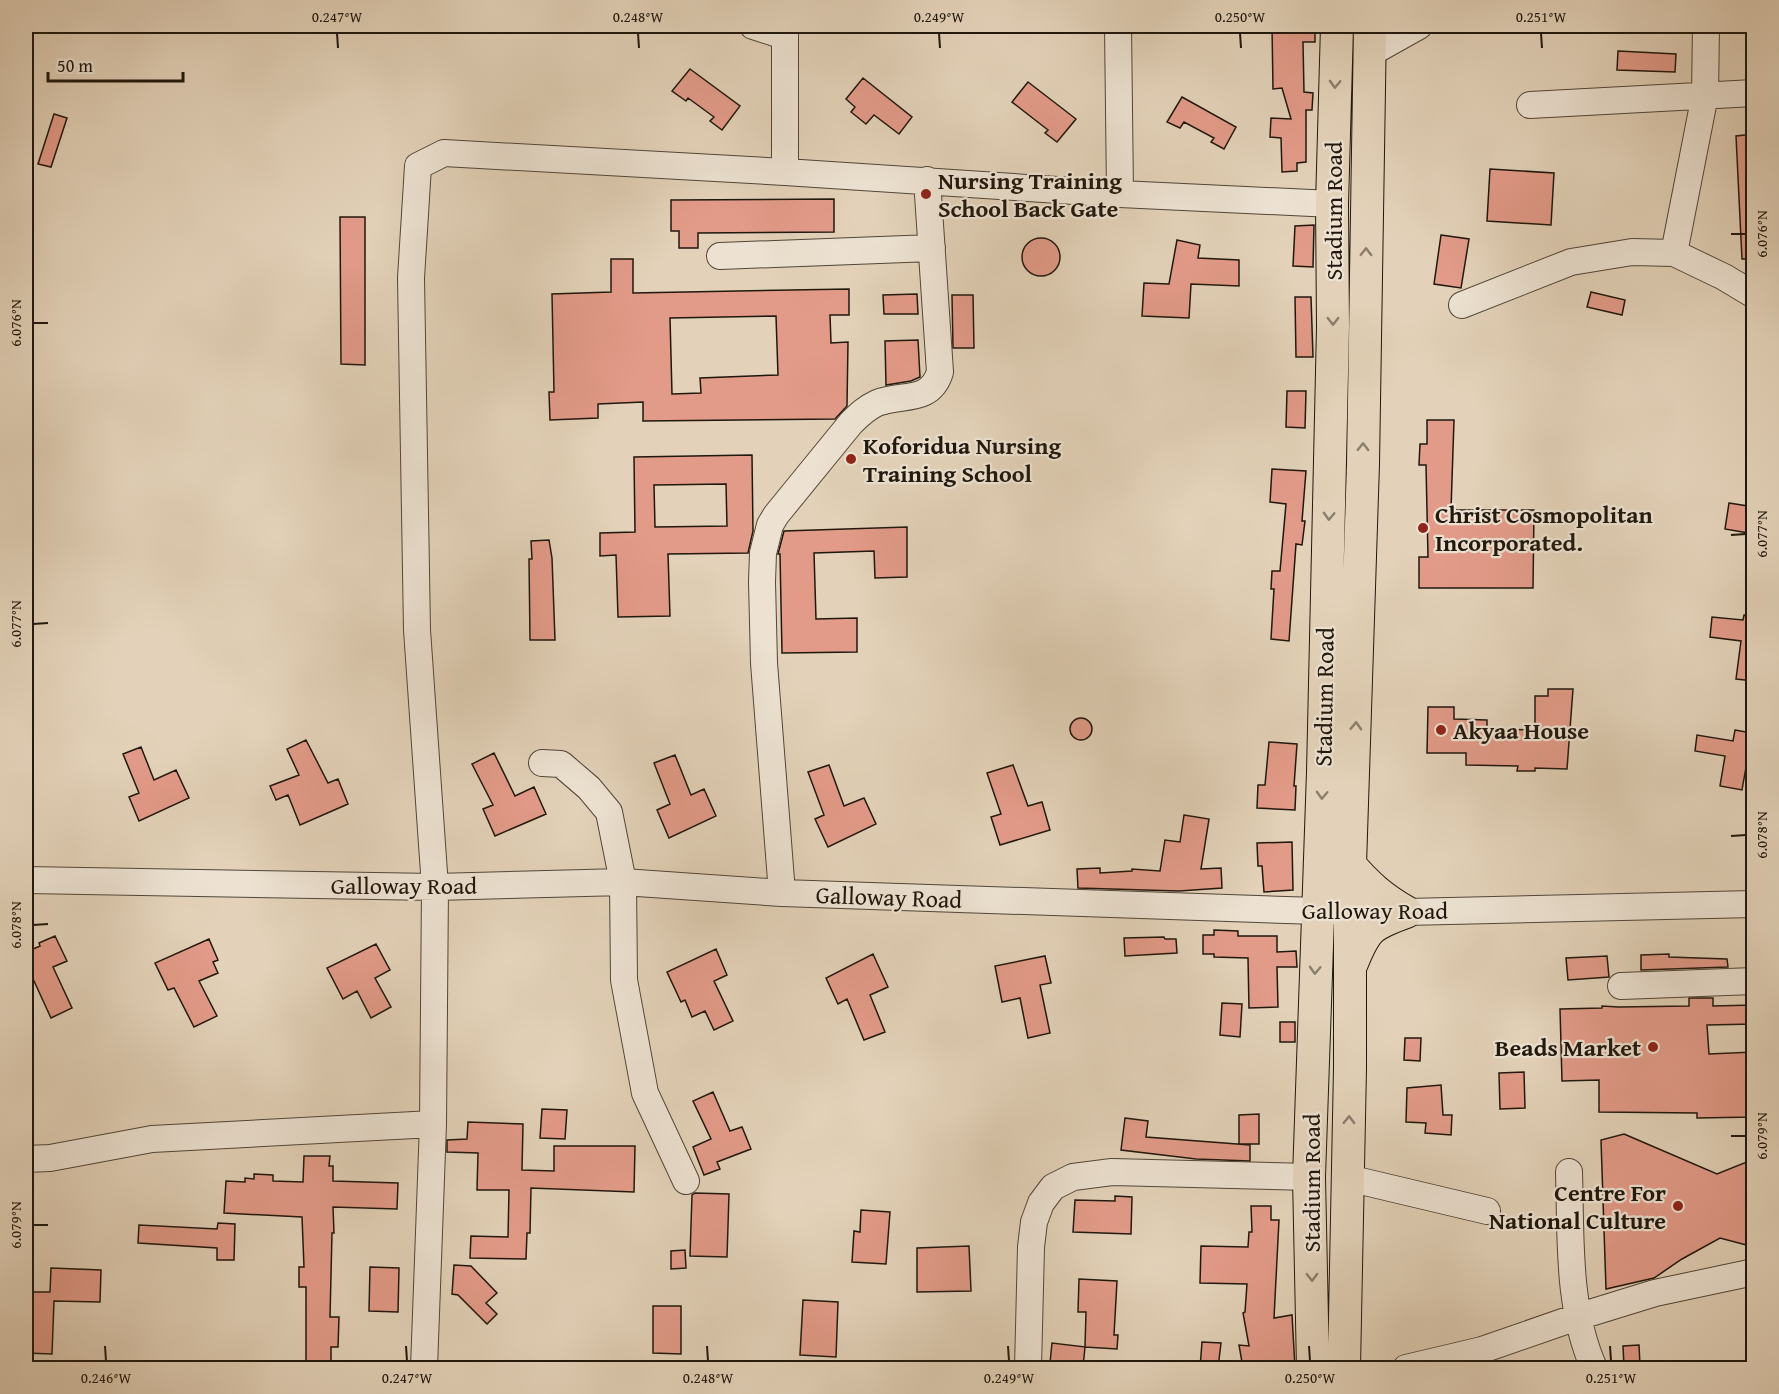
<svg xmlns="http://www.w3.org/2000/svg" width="1779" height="1394" viewBox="0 0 1779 1394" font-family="'Gentium Book Plus',serif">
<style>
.building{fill:#e39b89;stroke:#20170d;stroke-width:1.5;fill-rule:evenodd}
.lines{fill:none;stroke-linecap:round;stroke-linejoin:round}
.minor-casing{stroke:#514638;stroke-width:28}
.major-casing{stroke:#20170d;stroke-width:34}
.minor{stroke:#ede2d2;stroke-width:26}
.major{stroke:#e3d2b9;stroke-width:32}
.oneway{stroke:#8b7e6c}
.ticks{fill:none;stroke:#20170d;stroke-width:2}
.poi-dot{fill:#8f2418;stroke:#ede2d2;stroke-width:2}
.labels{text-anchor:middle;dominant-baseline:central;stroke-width:4.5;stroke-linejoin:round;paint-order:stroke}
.poi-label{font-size:24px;font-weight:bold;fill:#20170d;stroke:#ede2d2;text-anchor:start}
.street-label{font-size:24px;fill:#20170d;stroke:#ede2d2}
.neatline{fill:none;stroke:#20170d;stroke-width:2}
.ticks-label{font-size:15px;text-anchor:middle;fill:#20170d}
</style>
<rect width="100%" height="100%" fill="#e3d2b9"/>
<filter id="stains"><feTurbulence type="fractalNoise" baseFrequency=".00333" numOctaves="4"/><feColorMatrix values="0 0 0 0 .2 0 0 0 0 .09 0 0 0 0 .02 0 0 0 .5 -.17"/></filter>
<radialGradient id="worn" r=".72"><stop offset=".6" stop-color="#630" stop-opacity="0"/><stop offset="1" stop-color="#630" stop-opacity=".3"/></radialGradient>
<path class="building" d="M1272,26h43v16h-12l1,50 9,1 -1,17h-6v52l-9,1v8l-15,1 -1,-34 -11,-1 1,-19 20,1 -9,-31 -9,1z
M1618,51l58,3 -1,18 -58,-2z
M690,69l50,37 -18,24 -12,-9 4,-4 -26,-19 -2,3 -14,-10z
M863,78l49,39 -13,17 -25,-19 -8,9 -15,-12 4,-5 -9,-8z
M1028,82l48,37 -19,23 -12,-9 3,-3 -36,-28z
M1182,97l54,30 -12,22 -13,-7 3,-4 -30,-16 -4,6 -13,-6z
M54,114l13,4 -16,49 -13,-3z
M1754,134v125h-12l-6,-123z
M1490,169l64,4 -3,52 -64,-4z
M834,199v33l-136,1v15h-19v-17h-8v-31z
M340,217h25v148l-24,-1z
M1314,225l-1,42 -20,-1 2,-40z
M1441,235l28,4 -8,49 -27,-4z
M1022 257a19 19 0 1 1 38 0a19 19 0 1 1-38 0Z
M1177,240l23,5 -2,13 41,2v26l-48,-2 -2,34 -47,-2 2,-33 25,1z
M611,259h22v34l216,-4v26h-19l1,28 17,-1 -1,64 -12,13 -192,2v-19l-45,2v14l-48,2 -1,-28h5l-2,-98 59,-2zM776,316l2,59 -78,3 1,15 -29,1 -2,-76z
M1591,292l34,8 -3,15 -35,-8z
M917,294l1,20h-34l-1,-19z
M952,295h21l1,53h-21z
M1295,297h16l2,60h-17z
M918,340l2,37 -9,4 -25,4 -1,-44z
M1287,391h19l-1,37 -19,-1z
M1427,420h27l-3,90h83l-1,78h-114v-31h9l-2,-92h-7l1,-21h7z
M752,455l1,76 -5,22 -80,1 2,62 -52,1 -2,-62 -16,1v-23l35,-1 -1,-75zM726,484l1,42 -72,1 -1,-42z
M1272,469l34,2 -4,50h3l-3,24 -6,-1 -7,97 -18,-2 3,-50h-3l1,-18h8l6,-67 -16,-2z
M1729,503l25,4v27l-29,-5z
M907,527v50l-32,1 -1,-27 -60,2 2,66 41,-1v34l-75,1 -2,-99h-2l6,-23z
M549,540l3,18 3,82h-25l-1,-81h3l-1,-18z
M1744,615l10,1v65l-18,-2 5,-38 -31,-4 2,-20 31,3z
M1548,689h25l-6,80 -32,-1v3h-18l1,-5 -52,-1v-12h-39l1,-46h26v12l33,1v9l48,1v-34h13z
M1070 729a11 11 0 1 1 22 0a11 11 0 1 1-22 0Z
M1735,730l17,3 -10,57 -22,-4 5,-30 -30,-5 2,-16 36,6z
M306,740l22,43 10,-4 10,25 -48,21 -12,-30 -12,5 -6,-14 29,-11 -12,-26z
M1269,742l28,2 -3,42h2l-1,24 -38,-2 1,-23h7z
M141,747l13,33 22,-10 13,28 -50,23 -10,-24 10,-4 -16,-39z
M494,753l21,43 19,-9 12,27 -51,22 -12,-27 10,-4 -21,-41z
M675,755l16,40 13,-6 12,27 -47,22 -12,-28 13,-6 -16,-41z
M829,765l15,41 20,-8 12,26 -48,23 -13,-28 9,-4 -16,-43z
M1013,765l15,41 14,-4 8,28 -50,15 -9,-28 10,-3 -14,-41z
M1184,815l25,4 -8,50 20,-1 1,20 -43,3 -101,-3 -1,-19 23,-1v5l32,-2v-2l28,2 5,-31 15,2z
M1292,842l1,48 -29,2 -2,-26h-4l-1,-23z
M1214,930l24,1v5h39v16l19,-1 1,16h-20l1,40 -29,1 -1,-50 -34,-1v-3h-11v-19h11z
M55,936l12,25 -14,6 19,41 -21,10 -17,-37 -8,4v-33l14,-6 -1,-3z
M1164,937l1,2h11l1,14 -52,3 -1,-18z
M209,939l9,21 -5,2 5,11 -19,8 18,35 -23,11 -20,-39 -6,2 -13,-27z
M376,944l14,26 -15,8 16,29 -20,11 -14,-27 -14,8 -16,-31z
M716,949l11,26 -13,6 19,40 -19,9 -9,-19 -13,6 -7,-17 -4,2 -14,-30z
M873,954l15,33 -18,8 15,37 -21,8 -17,-41 -9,5 -12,-26z
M1669,954v3l58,2 1,8 -87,3v-15z
M1045,956l6,27 -11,2 10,48 -22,5 -8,-40 -18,4 -7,-36z
M1607,956l2,21 -41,3 -2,-22z
M1689,998h24v8l41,-1v19l-47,1 2,29 45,-2v65l-57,1v-5l-98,-1v-32l-37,1 -2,-72 42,-1v-2l17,1 70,-1z
M1222,1003l20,1 -2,33 -20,-2z
M1280,1022h15v20h-15z
M1405,1038h16l-1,23 -16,-1z
M1524,1072l1,36 -25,1 -1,-36z
M1441,1085l2,30h9l-1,20 -26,-2 1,-10 -20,-1 1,-34z
M713,1092l17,39 12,-4 9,22 -34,13 3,7 -16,6 -11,-28 18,-8 -18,-38z
M542,1109l25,1 -2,29 -25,-1z
M1259,1114v30h-20v-29z
M1125,1118l23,3 -2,16 104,8v16l-54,-2 -75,-9z
M468,1122l55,2 -1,46 32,1v-25h81l-1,46 -103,-4 -1,45h-3l-1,26 -56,-1 1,-22 37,1 1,-47h-32l1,-37 -31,-1v-12l20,-1z
M1624,1134l93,40 37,-15v88l-34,-9 -38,21 -28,19 -48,11 -5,-149z
M304,1156h26l-1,10h4v15l65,2 -1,26 -64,-2 1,26h-2l-2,84h9l-1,30h-7v21h-25v-81h-7v-20h5l-2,-50 -78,-4 2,-32 19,1v-4l9,1v-5l19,1v6l30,1z
M695,1193l34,1 -2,63 -37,-1 2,-61z
M1115,1196l17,1 -1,37 -58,-2 2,-32 40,1z
M1251,1206h20v14h8l-5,98 18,-3 3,53h-52l-4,-23 10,1 -6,-33 2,-1 2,-28 -47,-1 1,-37 47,1 1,-15h3z
M861,1210l29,2 -4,52 -34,-2 2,-31 6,1z
M218,1223l17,1 -1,36h-17v-12l-79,-5 1,-18 78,4z
M969,1246l2,45 -54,1v-44z
M685,1250l1,18 -15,1v-18z
M454,1265l17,1 26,27 -11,10 11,11 -10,10 -29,-29 -6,-1z
M370,1267l29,1 -1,44 -29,-1z
M51,1268l50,2 -1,32 -46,-1 -2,53 -26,-1v-61h24z
M1079,1279l38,2 -3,54h4l-1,14 -32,-2 -2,20 -33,-4 2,-20 33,4 1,-35h-8z
M803,1300l35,2 -2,55 -36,-2z
M653,1306h28v48l-28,-1z
M1202,1342l19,1 -3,25h-18z
M1639,1345l1,20 -16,1 -1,-20z"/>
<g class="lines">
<g class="minor-casing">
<path id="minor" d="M753,26l31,10
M785,26v146l335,22 212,10
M1118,26l2,168
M1369,54l50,-28
M1530,105l224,-12
M1674,253l31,-158 1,-69
M720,256l212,-8
M1462,305l109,-43 61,-10 42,1 50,24 30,18
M542,763l19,1 28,24 20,24 14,70 1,98 21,113 41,88
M26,880l409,7 188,-5 159,11 536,18 88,1 348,-8
M782,893l-18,-230 -2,-81 1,-29 7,-28 6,-10 75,-92c8,-8 15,-15 26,-20 25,-10 53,1 63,-31l-13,-192
M1621,986l133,-5
M26,1159l24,-1 102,-19 281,-15
M1569,1172c2,66 -2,135 25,196
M1348,1178l139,33
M424,1368l9,-244 2,-237 -18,-257 -6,-352 7,-112 26,-13 341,19
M1028,1368l3,-121 3,-25 7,-19 12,-16 20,-10 39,-5 197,5
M1406,1368l76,-18 95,-33 78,-24 99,-21"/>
</g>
<g class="major-casing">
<path id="major" d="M1350,865c18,21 32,33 56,47
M1352,963c14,-35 18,-38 54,-51
M1313,1368l-4,-191 14,-405 10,-445 -1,-123 5,-178
M1344,1368l6,-300v-203l13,-401 7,-438"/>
</g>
<use href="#minor" class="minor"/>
<use href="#major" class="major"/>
</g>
<defs><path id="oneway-chevron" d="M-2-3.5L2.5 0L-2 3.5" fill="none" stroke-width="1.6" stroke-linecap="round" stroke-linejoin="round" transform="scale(1.5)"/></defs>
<g class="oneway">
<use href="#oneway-chevron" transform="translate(1335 84) rotate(92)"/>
<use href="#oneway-chevron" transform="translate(1366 252) rotate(-89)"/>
<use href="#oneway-chevron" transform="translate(1333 321) rotate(90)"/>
<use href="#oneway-chevron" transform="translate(1363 447) rotate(-89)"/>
<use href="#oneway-chevron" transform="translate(1329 516) rotate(92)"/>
<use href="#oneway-chevron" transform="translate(1356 726) rotate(-88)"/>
<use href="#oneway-chevron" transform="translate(1322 795) rotate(92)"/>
<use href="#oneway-chevron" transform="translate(1315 970) rotate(92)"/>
<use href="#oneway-chevron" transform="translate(1349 1120) rotate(-89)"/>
<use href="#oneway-chevron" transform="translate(1312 1277) rotate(89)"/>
</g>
<path class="ticks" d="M337,33l1,15M638,33l1,15M939,33l1,15M1240,33l1,15M1541,33l1,15M1731,234h15M33,323h15M1731,535l15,-1M33,624l15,-1M1731,836l15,-1M33,925l15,-1M1731,1136h15M33,1225h15M105,1346l1,15M406,1346l1,15M707,1346l1,15M1008,1346l1,15M1309,1346l1,15M1610,1346l1,15"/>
<g class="poi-dot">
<circle cx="926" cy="194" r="6"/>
<circle cx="851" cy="459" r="6"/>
<circle cx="1423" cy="528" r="6"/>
<circle cx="1441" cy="730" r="6"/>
<circle cx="1653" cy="1047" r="6"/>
<circle cx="1678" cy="1206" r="6"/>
</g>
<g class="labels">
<g class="poi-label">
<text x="938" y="180">Nursing Training<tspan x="938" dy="28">School Back Gate</tspan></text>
<text x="863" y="445">Koforidua Nursing<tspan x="863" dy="28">Training School</tspan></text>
<text x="1435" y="514">Christ Cosmopolitan<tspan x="1435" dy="28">Incorporated.</tspan></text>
<text x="1453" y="730">Akyaa House</text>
<text x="1641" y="1047" text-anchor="end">Beads Market</text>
<text x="1666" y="1192" text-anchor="end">Centre For<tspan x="1666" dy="28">National Culture</tspan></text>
</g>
<g class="street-label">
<text transform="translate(1333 211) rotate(-90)">Stadium Road</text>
<text transform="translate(1324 697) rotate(-89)">Stadium Road</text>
<text x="404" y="885">Galloway Road</text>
<text transform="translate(889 897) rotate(2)">Galloway Road</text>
<text x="1375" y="910">Galloway Road</text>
<text transform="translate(1311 1183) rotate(-90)">Stadium Road</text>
</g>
</g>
<rect width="1779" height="1394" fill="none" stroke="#e3d2b9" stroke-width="66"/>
<path d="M48 72v9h135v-9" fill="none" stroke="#20170d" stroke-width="3"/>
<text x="57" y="72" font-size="18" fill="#20170d" stroke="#ede2d2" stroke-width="4.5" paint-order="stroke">50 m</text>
<rect x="33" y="33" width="1713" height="1328" class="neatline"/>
<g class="ticks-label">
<text x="337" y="22">0.247°W</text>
<text x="638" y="22">0.248°W</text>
<text x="939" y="22">0.249°W</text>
<text x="1240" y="22">0.250°W</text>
<text x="1541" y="22">0.251°W</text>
<text transform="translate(1762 234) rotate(-90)" y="5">6.076°N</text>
<text transform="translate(16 323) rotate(-90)" y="5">6.076°N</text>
<text transform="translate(1762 534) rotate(-90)" y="5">6.077°N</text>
<text transform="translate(16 624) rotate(-90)" y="5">6.077°N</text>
<text transform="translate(1762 835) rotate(-90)" y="5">6.078°N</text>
<text transform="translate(16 925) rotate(-90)" y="5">6.078°N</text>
<text transform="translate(1762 1136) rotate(-90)" y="5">6.079°N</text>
<text transform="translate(16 1225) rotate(-90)" y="5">6.079°N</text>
<text x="106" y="1383">0.246°W</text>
<text x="407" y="1383">0.247°W</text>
<text x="708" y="1383">0.248°W</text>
<text x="1009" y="1383">0.249°W</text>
<text x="1310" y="1383">0.250°W</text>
<text x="1611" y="1383">0.251°W</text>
</g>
<rect width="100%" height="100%" filter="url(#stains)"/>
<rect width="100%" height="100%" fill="url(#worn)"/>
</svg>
